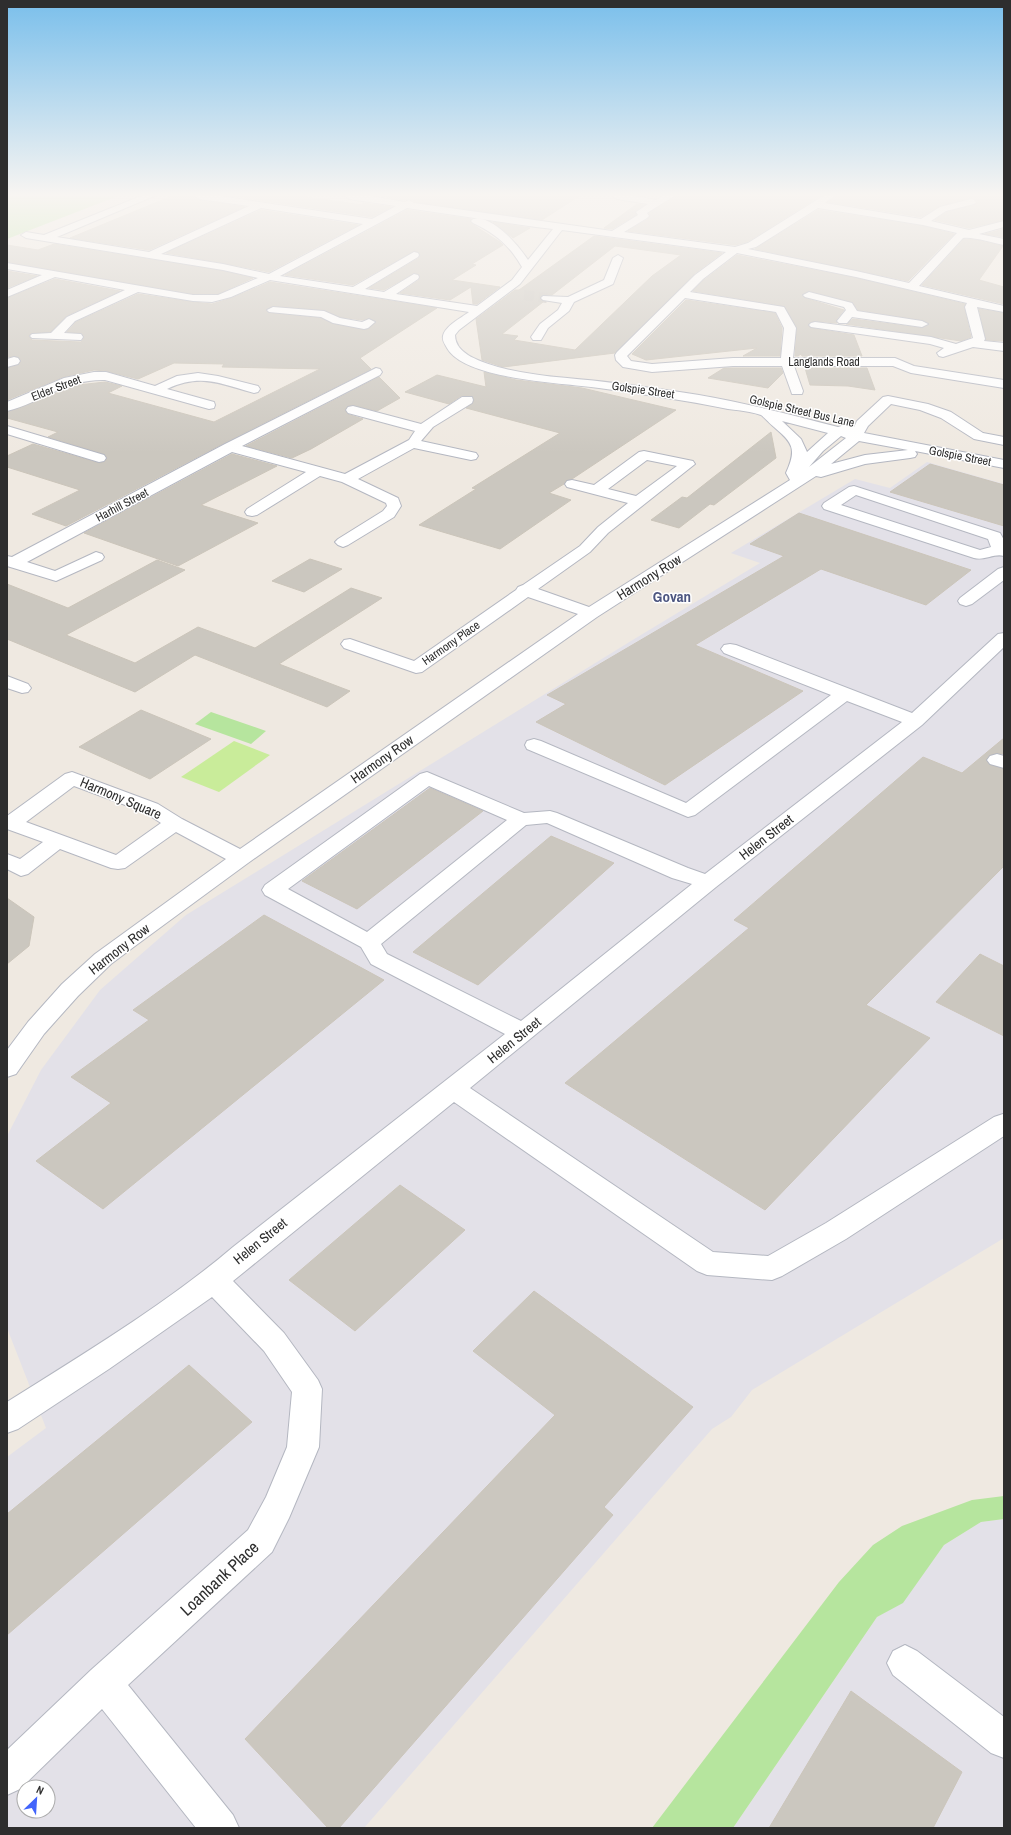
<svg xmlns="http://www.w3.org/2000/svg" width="1011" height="1835" viewBox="0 0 1011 1835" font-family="'Archivo Narrow',sans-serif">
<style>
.industrial{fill:#e3e1e8;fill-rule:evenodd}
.green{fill:#b6e59e}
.pitch{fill:#c9ec9a}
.building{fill:#cbc7bf;stroke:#cbc5ba;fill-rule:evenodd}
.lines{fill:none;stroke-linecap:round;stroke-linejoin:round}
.minor-tunnel{stroke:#c8c4bd;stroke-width:10;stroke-dasharray:10 5;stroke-linecap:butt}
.minor-casing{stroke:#b4b7c1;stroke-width:2}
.minor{fill:#fff;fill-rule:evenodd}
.labels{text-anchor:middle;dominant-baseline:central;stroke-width:3;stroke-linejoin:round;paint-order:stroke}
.far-street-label{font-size:12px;fill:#2e2e2e;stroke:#fff}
.street-label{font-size:14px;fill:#2e2e2e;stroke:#fff}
.far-district-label{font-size:15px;font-weight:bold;fill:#4d5680;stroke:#fff}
.near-street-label{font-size:17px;fill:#2e2e2e;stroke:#fff}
</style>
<rect width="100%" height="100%" fill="#efe9e1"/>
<path class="industrial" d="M927,462l77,22v754l-252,152 -21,27 -19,12 -348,399h-357v-371l39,-29 -39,-100v-192l34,-66 59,-80 86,-75 445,-274 129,-78 -29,-10 124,-74 35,9zM24,1787h24v24h-24z
M1004,1519v309h-271l144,-211 26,-15 41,-57 37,-23z"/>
<path class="green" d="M7,196h111l-111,43z
M211,712l55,19 -15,13 -56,-20z
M1004,1496v23l-23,3 -37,23 -41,58 -26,14 -144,211h-81l187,-246 34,-37 29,-19 70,-26z"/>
<path class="pitch" d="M234,741l36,14 -51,37 -38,-15z"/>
<path class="building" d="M172,196h22l5,4 45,7 -95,43 -79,-12z
M232,196h68l63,9v-2l28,4 -19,10z
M381,196h198l-37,24 -127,-18 -5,-3 -5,1z
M675,196h145l-73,46 -12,3 -107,-14 20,-12 2,-3 -1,-3z
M835,196h169v24l-35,8 -34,-8 12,-8 28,-7 2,-4 -6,-3 -31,8 -19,11 -92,-15z
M637,204l7,1 -9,6 1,4 -24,14 -8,-1z
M261,210l97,15 -89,47 -46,-9 -57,-10z
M407,210l64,9 -1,2 2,3 28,18 3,3 -31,19 4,1 -24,15 48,7 -23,17h-4l-2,-17 -21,13 -50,-7 19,-13v-6l-5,-1 -30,17 -15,-2 50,-30 1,-2 -1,-4 -5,-1 -61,34 -68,-10z
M818,210l105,16 31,8 -46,47 -153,-32z
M493,222l37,6 -17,10z
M1004,229v8l-19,-3z
M594,236l128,17 -28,21 -79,79 -112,14 -21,-7 -6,-41 39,-29h4zM615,246l66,9 -29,21 -77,74 -61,-10 4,-4 -16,-2 41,-32 -3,-4 2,-3h10z
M964,239l13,1 26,6 -24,34 25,7v17l-82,-19z
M54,244l169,27 30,7 -35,16h-25l-186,-32v-17l31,5z
M737,255l119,23 109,26 -1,3 7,30 -10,4 -115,-17 7,-5 69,9 7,-5 -7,-3 -64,-10 -6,-8 -44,-11 -6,4 3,3 39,12 -8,10 1,3 -22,-2 -5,1 -2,4 3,2 43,7 8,21h-60l-1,-2 -3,2h-3l2,-28 -13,-22 -91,-15 11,-11z
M7,271l30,5 -30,12z
M55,279l65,12 -54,25 -16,16 -19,1 -3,3 4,4 49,2 3,-4 -2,-5 -15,-1 9,-10 62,-28 55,8 19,2 20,-6 38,-16 167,26 -77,50 11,11 -147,74 -158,83 -34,-12 48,-24 -73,-23v-11l26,-12 66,19 6,-1 2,-5 -3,-3 -56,-17 10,-5 -51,-14v-6l71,-27 27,-3 17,4 -14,7 106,29 106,-53 -98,-2 2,-3 -50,-1 -36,16 -32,-8 -12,-1 -31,7 -56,23v-32l11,-3 3,-3 -3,-5 -4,-1 -7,1v-59zM273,306l51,4 16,7 22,3 8,-2 6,4 -7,7 -5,1 -31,-6 -12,-6 -53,-5 -2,-3z
M686,300l89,13 7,15 -2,28h-37l14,-8 -111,12 -14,-6z
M979,309l25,4v28l-18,-1z
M724,368h57l2,5 -15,15 -60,-10z
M805,368h62l8,22 -27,-4 -38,-1z
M484,372l32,8 66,8 94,22 -104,69 -5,1 -3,4 -15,9 22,7 -71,49 -81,-24 57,-36 -4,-1 88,-55 -94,-25 7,-5 1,-3 -2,-4h-11l-12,8 -44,-12 32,-17 49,12z
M379,377l21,21 -23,13 -24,-6 -5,1 -3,3 2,5 16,5 -52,30 -19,9 -46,-12z
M771,432l5,26 -62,47 -4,-1 -31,24 -28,-8 31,-23 5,1z
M232,454l45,12 -76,39 57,18 -80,43 -94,-33z
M930,464l74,21v41l-114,-34z
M799,513l172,57 -45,35 -105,-36 -126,76 108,46 -138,94 -129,-63 30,-18 -19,-9 237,-139 -34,-12z
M310,559l32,10 -38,23 -32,-11z
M157,560l28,10 -119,65 69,28 63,-36 57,21 96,-60 31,10 -103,66 71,27 -23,16 -132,-52 -60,37 -128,-53v-55l61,24z
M141,710l70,29 -61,40 -71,-32z
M1004,738v16l-7,-1 -7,2 -4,5 4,5 14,4v97l-138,139 64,33 -165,172 -200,-127 184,-155 -15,-8 189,-163 39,16z
M430,788l53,23 -126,98 -55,-28z
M551,836l63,27 -136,122 -65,-33z
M7,898l27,19 -5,29 -22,18z
M264,915l120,65 -281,229 -67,-48 75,-58 -40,-26 78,-57 -16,-10z
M980,954l24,12v70l-68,-34z
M400,1185l65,45 -110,101 -66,-51z
M534,1291l159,116 -89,100 9,8 -274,313h-11l-83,-89 310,-324 -82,-64z
M189,1365l63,57 -245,213v-121z
M851,1691l111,81 -29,56h-164z"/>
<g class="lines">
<path class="minor-tunnel" d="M524,295l23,3"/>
<g class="minor-casing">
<path id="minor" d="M141,196h13l-97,41 92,15 100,-46 -50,-7 -4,-3h25l152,23 24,-13 -47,-7 -4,-3h25l35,6 4,-2 5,3 198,28 26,-16 -2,-3 12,-8 -31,-5 -4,-3h22l21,4 6,-4h12l-27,17 2,3 -2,2 -23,14 111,15 13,-4 75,-47h11l-9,7 96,16 19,-12 31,-8 3,1 2,2 -2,2 -28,7 -15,10 38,9 35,-9v6l-25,7 25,5v6c-10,-2 -33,-9 -41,-7l-44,48 85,20v6l-27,-5 8,32 -1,2 20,2v8l-31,-4 -30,10 -4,-1 -2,-3 7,-5 -14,-4 -119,-17 -2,-2 2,-2 4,-1 116,15 25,7 17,-6 -8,-31 2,-4 -111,-26 -119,-24 -34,26 -13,13 94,15 12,21 -3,30h102l19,8 90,14v8l-93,-15 -18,-7h-99l9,25 -1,3h-10l-1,-3 -9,-25h-49l-81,6 -29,-5 -7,-7 -1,-5 2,-3 78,-77 31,-23 -164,-22 -42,54 -61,46 -4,5c0,20 28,27 43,32 40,11 83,11 123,17 26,3 52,7 78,11 47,8 93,20 139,32l10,-3 6,3 3,-6 26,-24 5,-1 40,8 23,8 32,21 21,4v8l-30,-6 -33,-21 -21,-8 -29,-6 -23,22 -4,7 140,27v8l-89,-17 2,3 -2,3 -5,1 -45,6 -44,13 -5,-1 -219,141 -349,246 -113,83 -24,18 -33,32 -34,38 -28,40 -9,3v-27l21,-28 34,-38 33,-30 131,-95 -50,-27 -51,36 -7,1 -7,-1 -51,-19 -32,25 -7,2 -14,-7v-15l13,5 23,-17 -36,-13v-13l58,-42 7,-2 86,32 24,15 58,30 338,-235 -50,-17 -106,75 -6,1 -72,-25 -3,-4 3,-4 6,-1 64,22 102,-71 2,-3 5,-2 57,-39 18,-19 30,-24 -61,-16 -2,-3 2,-3 5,-1 22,5 45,-33 5,-1 49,10 2,3 -87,69 -18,19 -52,37 51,18 201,-127 -4,-7c11,-24 7,-30 -12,-46 -4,-3 -10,-10 -13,-12 -8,-3 -24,-5 -33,-6 -43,-9 -86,-15 -129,-21 -35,-5 -134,-8 -152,-40 -2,-4 -5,-7 -4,-12 2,-10 18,-18 26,-24l-199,-32 -39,17 -19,5 -19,-1 -55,-9 -63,29 -11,12 17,1 2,3 -2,3 -49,-2 -2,-2 2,-2 19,-1 16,-16 58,-27 -70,-13 -48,20v-7l35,-15 -35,-6v-6l186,32h25l40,-17 -35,-8 -197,-32 -5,-3 5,-3 18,3zM261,208l102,16 -94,50 -46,-10 -62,-10zM407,208l129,19 17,2 -25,31c-9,-14 -36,-46 -55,-41l-2,2 2,2c22,10 37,23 49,44l-10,13 -35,26 -81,-12 22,-15 1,-2 -1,-2 -4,-1 -30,18 -19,-3 53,-32 1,-2 -1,-2 -4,-1 -61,35 -73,-11zM818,208l105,17 34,8 -48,50 -53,-12 -108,-22 8,-2zM685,298l91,14 8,16 -3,30h-48l-81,6 -21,-3 -4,-5zM782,421l46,12 -21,19 -6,-13zM841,436l5,2 -37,29 14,-16zM859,441l49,9 -43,5 -34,9zM647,460l30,6 -41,30 -28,-7zM74,786l70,26 17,11 -45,32 -90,-33z
M618,255l5,3 -10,26 -39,18 -5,9 -21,17 -7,12h-8l-2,-3 9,-13 18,-14 4,-7 -19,-3 -2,-2 2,-2 25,1 36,-17 9,-22z
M809,292l43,11 5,8 65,10 6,3 -6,3 -70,-10 -5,6h-8l-2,-2 9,-11 -2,-3 -39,-10 -2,-2z
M273,307l51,4 16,7 22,4 7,-3 6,3 -7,6 -4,1 -31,-6 -12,-6 -52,-5 -2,-2z
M14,357l4,1 2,3 -2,3 -11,3v-8z
M376,368l4,1 2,3 -2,3 -138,71 103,28 64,-34 6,-9 -67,-18 -2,-3 2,-3 5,-1 68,18 41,-27h10l1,3 -1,3 -39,24 -12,14 55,12 2,3 -2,3 -5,1 -57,-12 -56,31 40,19 3,8 -7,11 -46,28 -5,2 -5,-2 -3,-3 3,-3 45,-28 4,-5 -1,-3 -44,-21 -22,-6 -63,39 -5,1 -5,-1 -2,-3 2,-3 59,-37 -74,-20 -205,110 28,9 41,-19 6,2 2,3 -2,3 -46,21 -49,-15v-10l5,1 213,-113z
M94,372h12l49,14 22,-10 21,-3 20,3 40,10 2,3 -2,3 -4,1c-34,-9 -52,-20 -87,-4l47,13 1,3 -1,3 -5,1 -104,-29c-40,-1 -62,22 -98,31v-9l57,-24z
M7,426l97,29 2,3 -2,3 -5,1 -92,-28z
M854,486l146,47 4,7v16c-10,-3 -19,5 -30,2l-150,-49 -2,-3 2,-3 25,-16zM856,495l132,44 3,8 -11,3 -139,-45z
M1004,567v13l-32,24 -6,2 -6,-2 -2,-3 2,-3 38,-29z
M1004,633v14l-82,78 -206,162 -246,201 243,164 55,4 58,-33 168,-106 9,-3 1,22 -158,103 -64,37 -10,4 -65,-5 -10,-4 -243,-169 -221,179 51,52 34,47 4,9 -3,58 -30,71 -17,34 -144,133 105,130 6,13h-43l-94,-119 -82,80 -13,6v-45l84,-80 157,-140 18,-33 21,-50 5,-55 -28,-41 -52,-54 -103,72 -91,60 -11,4v-31c76,-48 158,-97 226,-155l272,-213 -134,-70 -10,-17 -96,-52 -3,-5 3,-5 155,-111 7,-2 97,41 26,-2 7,2 131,55 17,6 197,-152 -55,-21 -152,114 -7,2 -161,-68 -2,-4 2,-4 7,-2 7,2 145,62 145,-108 -107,-42 -3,-4 3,-4 6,-1 6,1 176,68 86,-79zM429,786l78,34 -140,112 -79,-43zM547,823l125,55 20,6 -171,137 -134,-67 -6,-10 145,-119z
M7,676l21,8 3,4 -3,4 -6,1 -15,-5z
M997,754l7,2v12l-14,-4 -3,-4 3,-4z
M905,1645l12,6 87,66v41l-13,-5 -98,-78 -6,-12 6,-12z"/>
</g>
<use href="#minor" class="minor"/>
</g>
<linearGradient id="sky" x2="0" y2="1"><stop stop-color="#7abfeb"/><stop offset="0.43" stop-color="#f8f5f2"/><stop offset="1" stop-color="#f8f5f2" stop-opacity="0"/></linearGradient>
<rect width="1011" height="453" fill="url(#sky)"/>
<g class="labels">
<g class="far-street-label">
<text x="824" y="362">Langlands Road</text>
<text transform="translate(56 388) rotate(-21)">Elder Street</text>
<text transform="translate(643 390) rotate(8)">Golspie Street</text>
<text transform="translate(802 411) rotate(13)">Golspie Street Bus Lane</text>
<text transform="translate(960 456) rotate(11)">Golspie Street</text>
<text transform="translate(122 505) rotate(-28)">Harhill Street</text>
<text transform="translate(451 643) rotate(-35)">Harmony Place</text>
</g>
<g class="street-label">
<text transform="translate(649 577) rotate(-32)">Harmony Row</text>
<text transform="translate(382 759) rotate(-35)">Harmony Row</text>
<text transform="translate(121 798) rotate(23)">Harmony Square</text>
<text transform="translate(766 837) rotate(-38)">Helen Street</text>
<text transform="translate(119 949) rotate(-38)">Harmony Row</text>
<text transform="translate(514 1040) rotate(-39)">Helen Street</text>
<text transform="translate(260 1241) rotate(-39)">Helen Street</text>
</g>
<g class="far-district-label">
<text x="672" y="596">Govan</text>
</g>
<g class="near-street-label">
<text transform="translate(219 1578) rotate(-43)">Loanbank Place</text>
</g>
</g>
<rect width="1011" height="1835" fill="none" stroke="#2e2e2e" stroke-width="16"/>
<g transform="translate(36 1799) rotate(25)"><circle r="19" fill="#ffffff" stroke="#ababab"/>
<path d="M0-3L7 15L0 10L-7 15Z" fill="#4264fb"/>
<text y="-6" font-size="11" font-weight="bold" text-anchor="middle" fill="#2e2e2e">N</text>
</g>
</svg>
